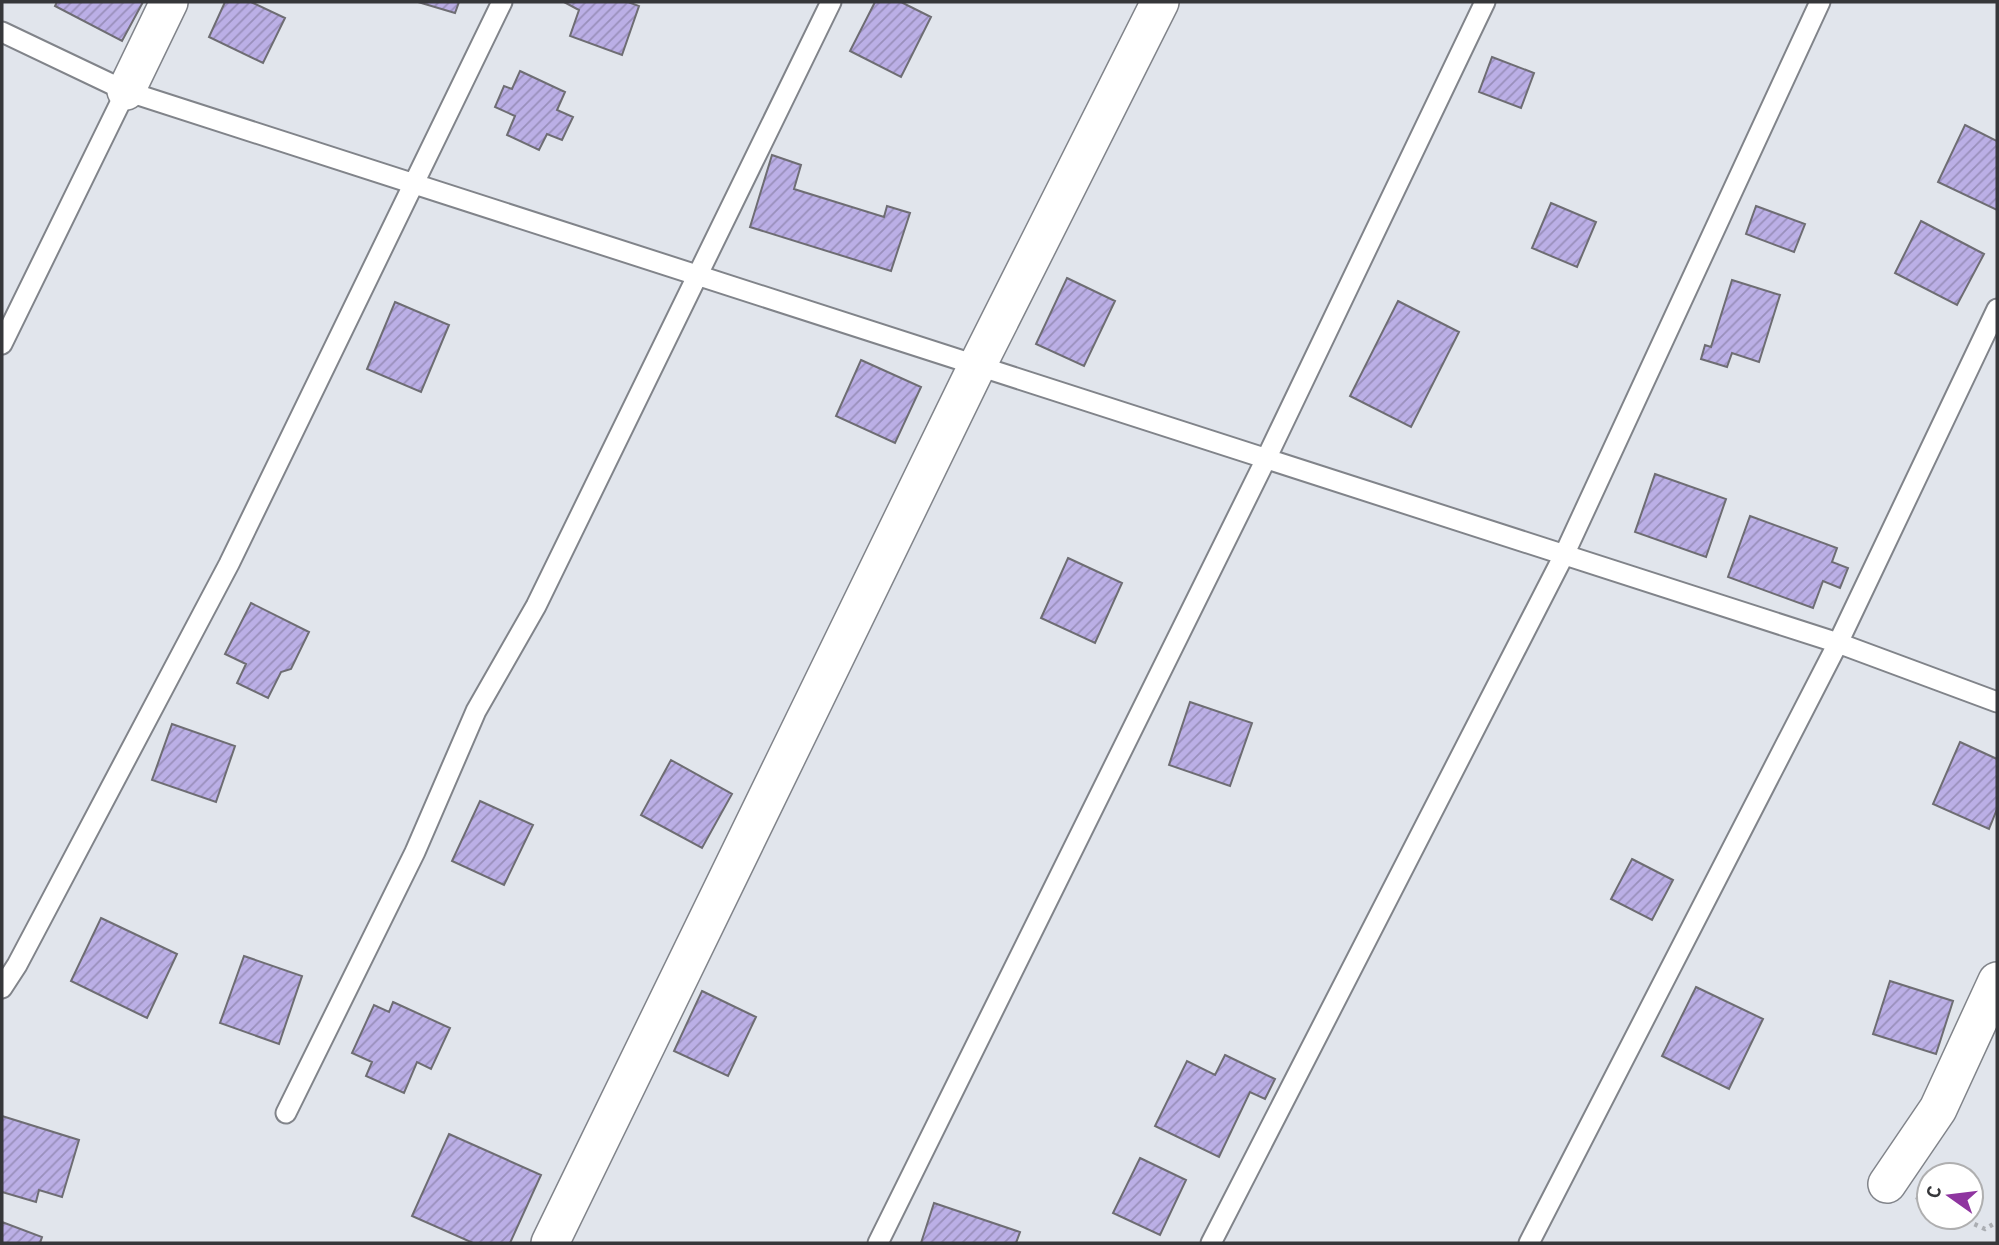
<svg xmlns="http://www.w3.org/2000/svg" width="1999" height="1245" viewBox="0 0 1999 1245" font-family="Overpass,sans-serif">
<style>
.building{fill:url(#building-hatch);stroke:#6e6d73;stroke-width:2}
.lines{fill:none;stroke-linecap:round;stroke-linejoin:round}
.lane-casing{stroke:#81848a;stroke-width:23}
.street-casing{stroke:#81848a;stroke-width:40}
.path{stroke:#abaeb3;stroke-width:4.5;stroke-dasharray:3.5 5;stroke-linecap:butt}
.lane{stroke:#fff;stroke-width:19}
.street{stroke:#fff;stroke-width:37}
</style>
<defs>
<pattern id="building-hatch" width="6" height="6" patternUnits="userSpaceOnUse" patternTransform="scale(1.75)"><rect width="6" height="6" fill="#bbafe6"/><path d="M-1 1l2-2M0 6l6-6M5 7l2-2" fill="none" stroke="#998fbb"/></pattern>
</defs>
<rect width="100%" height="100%" fill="#e1e5ec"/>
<path class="building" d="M57,2h86l-21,39 -67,-35z
M225,2h26l34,16 -22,45 -54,-26z
M418,2h41l-4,11z
M564,2h64l11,4 -17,49 -52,-19 9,-26z
M875,2h26l30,15 -30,60 -51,-26z
M1492,57l42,16 -13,35 -42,-16z
M520,71l45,21 -8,18 16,7 -11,23 -15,-6 -8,16 -32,-15 8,-19 -20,-9 9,-21 8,3z
M1965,125l32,16v69l-59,-28z
M772,155l29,10 -7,24 90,28 3,-11 23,7 -19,58 -141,-44z
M1551,203l45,19 -19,45 -45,-19z
M1756,206l49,18 -11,28 -48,-18z
M1921,221l63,33 -27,51 -62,-32z
M1067,278l48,23 -31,65 -48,-22z
M1732,280l48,15 -21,67 -27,-9 -5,14 -26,-8 4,-14 6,2z
M1398,301l61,31 -48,95 -61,-31z
M395,302l54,23 -28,67 -54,-23z
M861,360l60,27 -26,56 -59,-27z
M1655,474l71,25 -20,58 -71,-25z
M1750,516l87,32 -5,14 16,6 -8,20 -17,-7 -10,27 -85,-31z
M1068,558l54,25 -27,60 -54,-25z
M251,603l58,29 -18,37 -10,3 -13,26 -31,-15 9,-19 -21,-10z
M1190,702l62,21 -22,63 -61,-21z
M172,724l63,22 -19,56 -64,-22z
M1960,742l37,17v50l-8,20 -56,-25z
M671,760l61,34 -30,54 -61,-33z
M480,801l53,24 -29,60 -52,-24z
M1632,859l41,21 -21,40 -41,-21z
M101,918l76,36 -30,64 -76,-37z
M244,956l58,20 -23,68 -59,-21z
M1890,981l63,20 -17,53 -63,-20z
M1696,987l67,32 -34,70 -67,-33z
M702,991l54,26 -28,59 -54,-25z
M393,1002l57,26 -19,41 -14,-7 -13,31 -38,-17 6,-14 -20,-9 22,-48 15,7z
M1225,1055l50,24 -10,20 -15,-7 -31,65 -64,-31 32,-65 28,14z
M2,1116l77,24 -17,57 -23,-7 -3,12 -34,-10z
M449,1134l92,41 -31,68h-37l-61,-27z
M1140,1158l46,22 -26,55 -47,-22z
M934,1203l86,29 -4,11h-95z
M2,1222l40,15 -2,6h-38z"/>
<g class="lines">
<g class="lane-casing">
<path id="lane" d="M2,32l124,59 1712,552 159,59
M2,344l124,-253
M2,988l15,-23 212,-401 273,-562
M286,1113l129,-261 61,-141 60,-105 295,-604
M878,1243l388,-784 219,-457
M1211,1243l353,-688 256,-553
M1529,1243l309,-600 159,-334"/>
</g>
<g class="street-casing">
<path id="street" d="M126,91l43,-89
M1887,1184l51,-75 59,-128
M550,1243l427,-877 183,-364"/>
</g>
<path class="path" d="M1916,1197l13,6
M1959,1217l26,12 12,-7"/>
<use href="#lane" class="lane"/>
<use href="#street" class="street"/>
</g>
<rect width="1999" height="1245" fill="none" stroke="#36373a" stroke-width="7"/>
<g transform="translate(1950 1196) rotate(284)"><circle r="33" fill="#ffffff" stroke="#afafb0" stroke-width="2"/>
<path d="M0-5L12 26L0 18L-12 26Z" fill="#8f35a0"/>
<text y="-10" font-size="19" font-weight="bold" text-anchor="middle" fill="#36373a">С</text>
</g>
</svg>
